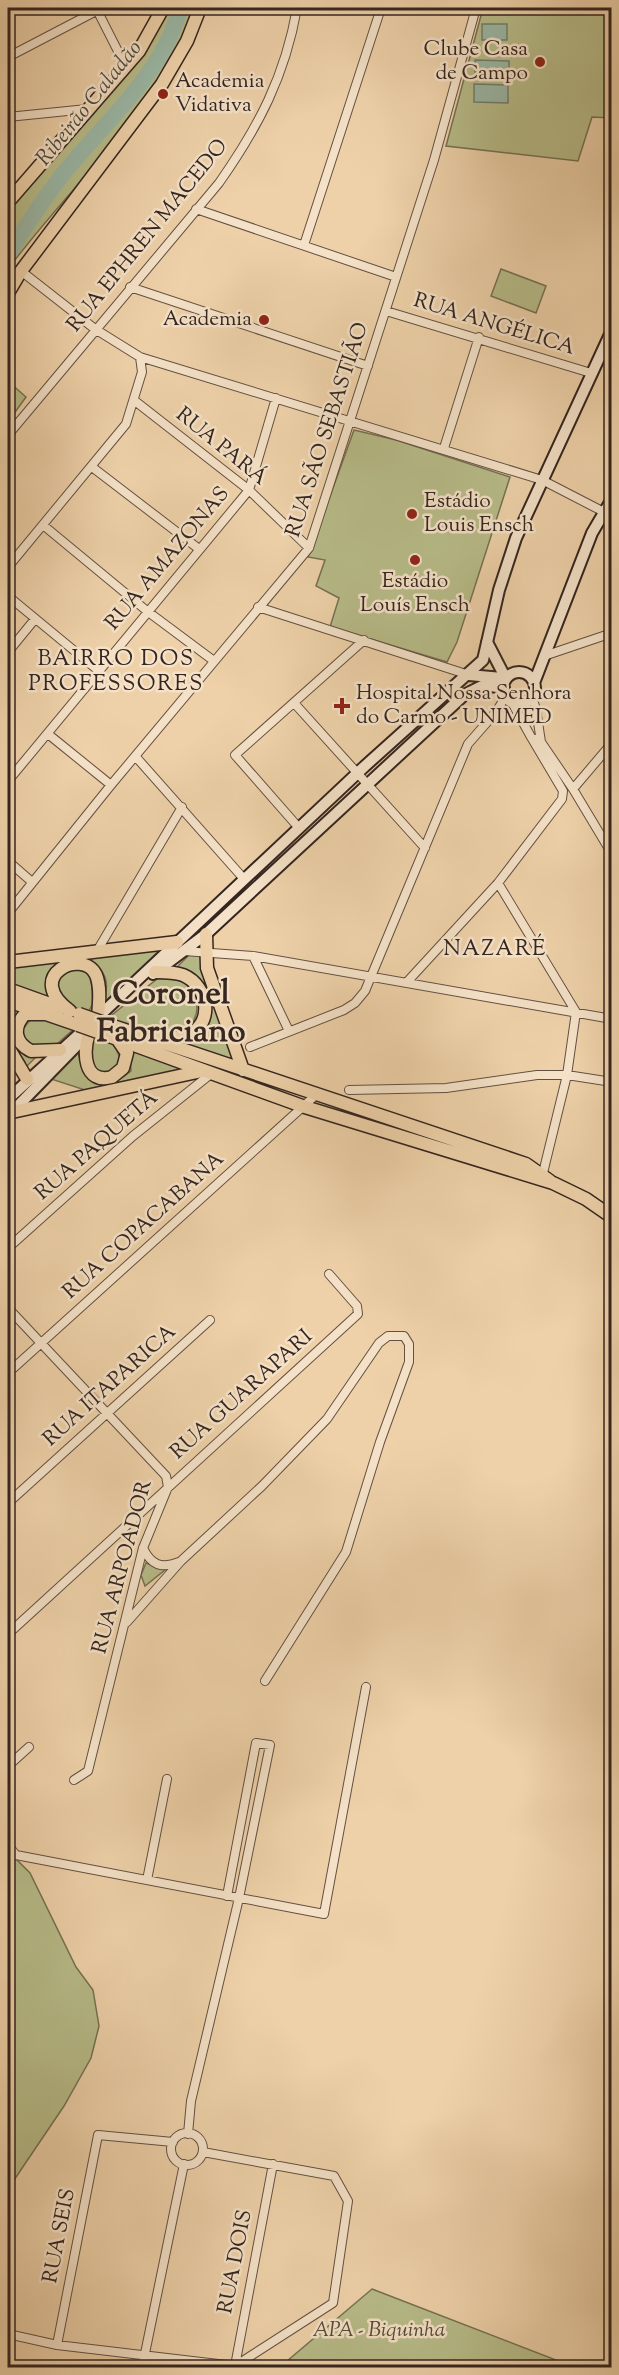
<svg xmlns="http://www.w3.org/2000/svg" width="619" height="2375" viewBox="0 0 619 2375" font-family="'Sorts Mill Goudy',serif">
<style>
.green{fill:#b7bc89;stroke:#767054;stroke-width:1.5}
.water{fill:#9ab7a5;stroke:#717d6f;stroke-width:1.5}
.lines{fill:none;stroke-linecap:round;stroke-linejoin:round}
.river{stroke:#9ab7a5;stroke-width:16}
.minor-casing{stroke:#625042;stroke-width:10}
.secondary-casing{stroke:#34251f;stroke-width:14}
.primary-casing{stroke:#34251f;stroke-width:15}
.minor{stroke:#f4e1c7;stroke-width:8}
.secondary{stroke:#f4e1c7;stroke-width:10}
.primary{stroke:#eed1a9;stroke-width:12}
.primary-bridge-casing{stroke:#34251f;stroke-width:15;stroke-linecap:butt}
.primary-bridge{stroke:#eed1a9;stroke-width:12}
.poi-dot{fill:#8f2418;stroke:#f4e1c7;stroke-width:2}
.labels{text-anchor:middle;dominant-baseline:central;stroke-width:5;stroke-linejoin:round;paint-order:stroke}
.poi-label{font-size:21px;fill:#34251f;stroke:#f4e1c7;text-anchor:start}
.street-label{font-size:21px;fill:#34251f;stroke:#f4e1c7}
.park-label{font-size:21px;font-style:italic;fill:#554b3a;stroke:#f4e1c7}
.water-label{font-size:22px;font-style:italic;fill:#4e4a40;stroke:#f4e1c7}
.neighbourhood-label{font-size:22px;letter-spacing:1.5px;fill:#34251f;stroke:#f4e1c7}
.town-label{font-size:33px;font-weight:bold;fill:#34251f;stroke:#f4e1c7}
</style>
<rect width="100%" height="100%" fill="#eed1a9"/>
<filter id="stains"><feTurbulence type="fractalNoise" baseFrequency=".00333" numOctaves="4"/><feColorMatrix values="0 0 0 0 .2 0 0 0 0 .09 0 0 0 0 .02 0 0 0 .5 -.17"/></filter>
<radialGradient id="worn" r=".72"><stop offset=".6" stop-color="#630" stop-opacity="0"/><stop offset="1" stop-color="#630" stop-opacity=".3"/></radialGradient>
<path class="green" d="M164,8h35c-40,101 -127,175 -191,261v-60l78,-95z
M483,8h128v110l-19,-1 -14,44 -132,-15z
M501,269l45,17 -10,27 -45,-17z
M9,382l17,15 -18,25v-38z
M354,430l42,10 114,37 -53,165 -10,20 -117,-35 9,-29 -23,-12 9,-26 -17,-3z
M170,945l-68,59c26,-57 -73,-60 -51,-3l-43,-17v-20z
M190,954l12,1 34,110 -60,-22 17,-6c11,-31 28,-59 -16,-70z
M78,966l14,9 4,22 -8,16c-17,-7 -26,-11 -32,-28l4,-10z
M175,978l11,5c13,18 16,31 0,48l-22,3 -56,-16 49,-39z
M8,1004l16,5 -10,12 14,34 8,2 -11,11v-6l-17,-25z
M42,1015l34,12 -19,17 -17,7 -17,-8 -1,-13 10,-12z
M94,1032c16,6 27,18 26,35l-9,9 -20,-6 -3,-29z
M129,1043l62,24 -103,24 -40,-13 29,-30c7,34 24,49 54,23z
M146,1563l19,7 -20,16 -4,-11z
M8,1851l22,22 46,94 17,23 6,36 -8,32 -27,48 -56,83z
M372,2289l202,78h-294z"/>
<path class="water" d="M482,24h25v16h-25z
M475,60l34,1v18l-34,-1z
M474,84l34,1v18l-34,-1z"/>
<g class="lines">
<path class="river" d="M8,254c16,-24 31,-49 49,-72 42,-56 105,-104 123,-174"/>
<g class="minor-casing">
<path id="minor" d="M96,8l30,59
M8,57l94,-49
M8,117l79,-8
M196,209l200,68
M304,245l77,-237
M21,271l74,58 45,28 402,123 62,32
M130,287l238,79
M386,311l205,62
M135,401l114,89 60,58
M8,435l211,-252c40,-57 66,-107 78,-175
M444,448l35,-111
M92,467l107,82
M43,525l104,86 67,50
M8,567l118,-143 16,-52 -2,-15
M8,596l92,76
M258,607l211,68
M8,652l27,-33
M544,656l68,-23
M532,697l4,12 5,33
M511,701l20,36 10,5 32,47 39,65
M295,704l130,144
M48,734l63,51
M136,757l108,122
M8,781l241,-291 27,-92
M573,789l39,-46
M299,828l-64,-73 129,-115
M8,861l24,21
M498,883l78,129 -9,63 -25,102
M8,913l103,-128 198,-237 125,-388 42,-152
M97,951l85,-144
M184,951l69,5 359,63
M253,956l36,75
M407,982l91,-99 64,-84 1,-8 -32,-54
M250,1047l94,-37 11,-7 10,-12 103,-247 28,-32 10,-16
M349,1090l97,-2 91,-13h30l45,7
M8,1248l125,-112 79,-63
M8,1308l158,168 2,11 -25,61 -55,223 -14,9
M8,1373l310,-280
M8,1503l202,-183
M143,1548c8,17 18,21 36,14
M127,1622l54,-61 81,-75 65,-67 52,-76 9,-7h16l5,8v18l-29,80 -34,110 -81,129
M8,1634l350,-320 -1,-8 -28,-32
M8,1766l21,-19
M8,1845l8,10 308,59 42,-227
M147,1880l20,-101
M171 2149a16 16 0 1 1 32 0a16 16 0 1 1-32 0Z
M188,2134l3,-33 48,-203 31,-153 -14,-2 -29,153
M203,2152l131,24 14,25 -15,102 -98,63
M8,2334l49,11 178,21
M57,2345l41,-210 75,7
M235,2366l38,-202
M142,2368l42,-204"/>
</g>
<g class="secondary-casing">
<path id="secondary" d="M487,642l19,37
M503 688a16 16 0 1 1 32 0a16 16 0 1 1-32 0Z
M469,675l33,3
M534,683l58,-150 20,-34
M153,974l53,-40 258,-239 20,-10 20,3
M8,1099l90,-82 267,-251 118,-106 16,-70 17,-52 96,-208
M9,1115l75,-77"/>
</g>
<g class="primary-casing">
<path id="primary" d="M8,202l131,-151 24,-43
M8,293l13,-22 141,-187 25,-43 13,-33
M206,934l1,34 36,102
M8,962l169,-20
M8,989l53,19
M8,1001l70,24
M70,1011c-48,-35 13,-64 26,-36 5,12 3,29 2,42
M45,1014h-20c-13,14 -10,29 6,37l29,-1
M110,1025l416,139 24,17
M89,1033c-6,18 -6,52 23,44l11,-9 4,-15 -9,-13
M109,1036l196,71 248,76 33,16 26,18
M154,1038c10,0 23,1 32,-2 29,-11 23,-50 -3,-61 -8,-3 -19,-3 -28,-3
M8,1047l19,32
M12,1112l190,-41"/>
</g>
<use href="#minor" class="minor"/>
<use href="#secondary" class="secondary"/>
<use href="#primary" class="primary"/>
<g class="primary-bridge-casing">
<path id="primary-bridge" d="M79,1014l31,11
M78,1025l31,11"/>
</g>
<use href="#primary-bridge" class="primary-bridge"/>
</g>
<g class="poi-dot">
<circle cx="540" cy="62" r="6"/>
<circle cx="163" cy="94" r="6"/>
<circle cx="264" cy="320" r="6"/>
<circle cx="412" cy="514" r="6"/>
<circle cx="415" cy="560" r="6"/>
<path d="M339 697h6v6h6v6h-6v6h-6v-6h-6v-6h6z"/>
</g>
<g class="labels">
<g class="poi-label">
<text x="528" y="50" text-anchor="end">Clube Casa<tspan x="528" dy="24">de Campo</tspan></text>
<text x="175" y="82">Academia<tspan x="175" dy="24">Vidativa</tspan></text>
<text x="252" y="320" text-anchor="end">Academia</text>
<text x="424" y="502">Estádio<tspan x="424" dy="24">Louis Ensch</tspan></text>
<text x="415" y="582" text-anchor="middle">Estádio<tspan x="415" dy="24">Louís Ensch</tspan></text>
<text x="356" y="694">Hospital Nossa Senhora<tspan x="356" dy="24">do Carmo - UNIMED</tspan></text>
</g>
<g class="street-label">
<text transform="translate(148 236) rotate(-51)">RUA EPHREN MACEDO</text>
<text transform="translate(494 325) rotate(17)">RUA ANGÉLICA</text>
<text transform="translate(328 430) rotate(-72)">RUA SÃO SEBASTIÃO</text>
<text transform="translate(221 447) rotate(39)">RUA PARÁ</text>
<text transform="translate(168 559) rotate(-50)">RUA AMAZONAS</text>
<text transform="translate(97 1146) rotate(-41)">RUA PAQUETÁ</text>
<text transform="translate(144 1226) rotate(-42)">RUA COPACABANA</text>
<text transform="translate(110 1386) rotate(-42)">RUA ITAPARICA</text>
<text transform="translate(242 1395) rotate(-42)">RUA GUARAPARI</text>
<text transform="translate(123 1567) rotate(-75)">RUA ARPOADOR</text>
<text transform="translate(60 2236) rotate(-79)">RUA SEIS</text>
<text transform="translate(236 2262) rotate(-79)">RUA DOIS</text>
</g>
<g class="park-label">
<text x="379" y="2331">APA - Biquinha</text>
</g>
<g class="water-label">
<text transform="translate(90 104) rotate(-51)">Ribeirão Caladão</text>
</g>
<g class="neighbourhood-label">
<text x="116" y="660">BAIRRO DOS<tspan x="116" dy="25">PROFESSORES</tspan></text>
<text x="495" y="950">NAZARÉ</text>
</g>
<g class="town-label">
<text x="171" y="995">Coronel<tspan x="171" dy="38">Fabriciano</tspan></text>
</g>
</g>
<rect width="619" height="2375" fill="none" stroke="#eed1a9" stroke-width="30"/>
<rect x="9" y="9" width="601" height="2357" fill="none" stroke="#34251f" stroke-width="3"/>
<rect x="15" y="15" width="589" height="2345" fill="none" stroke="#34251f" stroke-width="1.5"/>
<rect width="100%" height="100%" filter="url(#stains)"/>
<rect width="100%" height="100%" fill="url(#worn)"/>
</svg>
